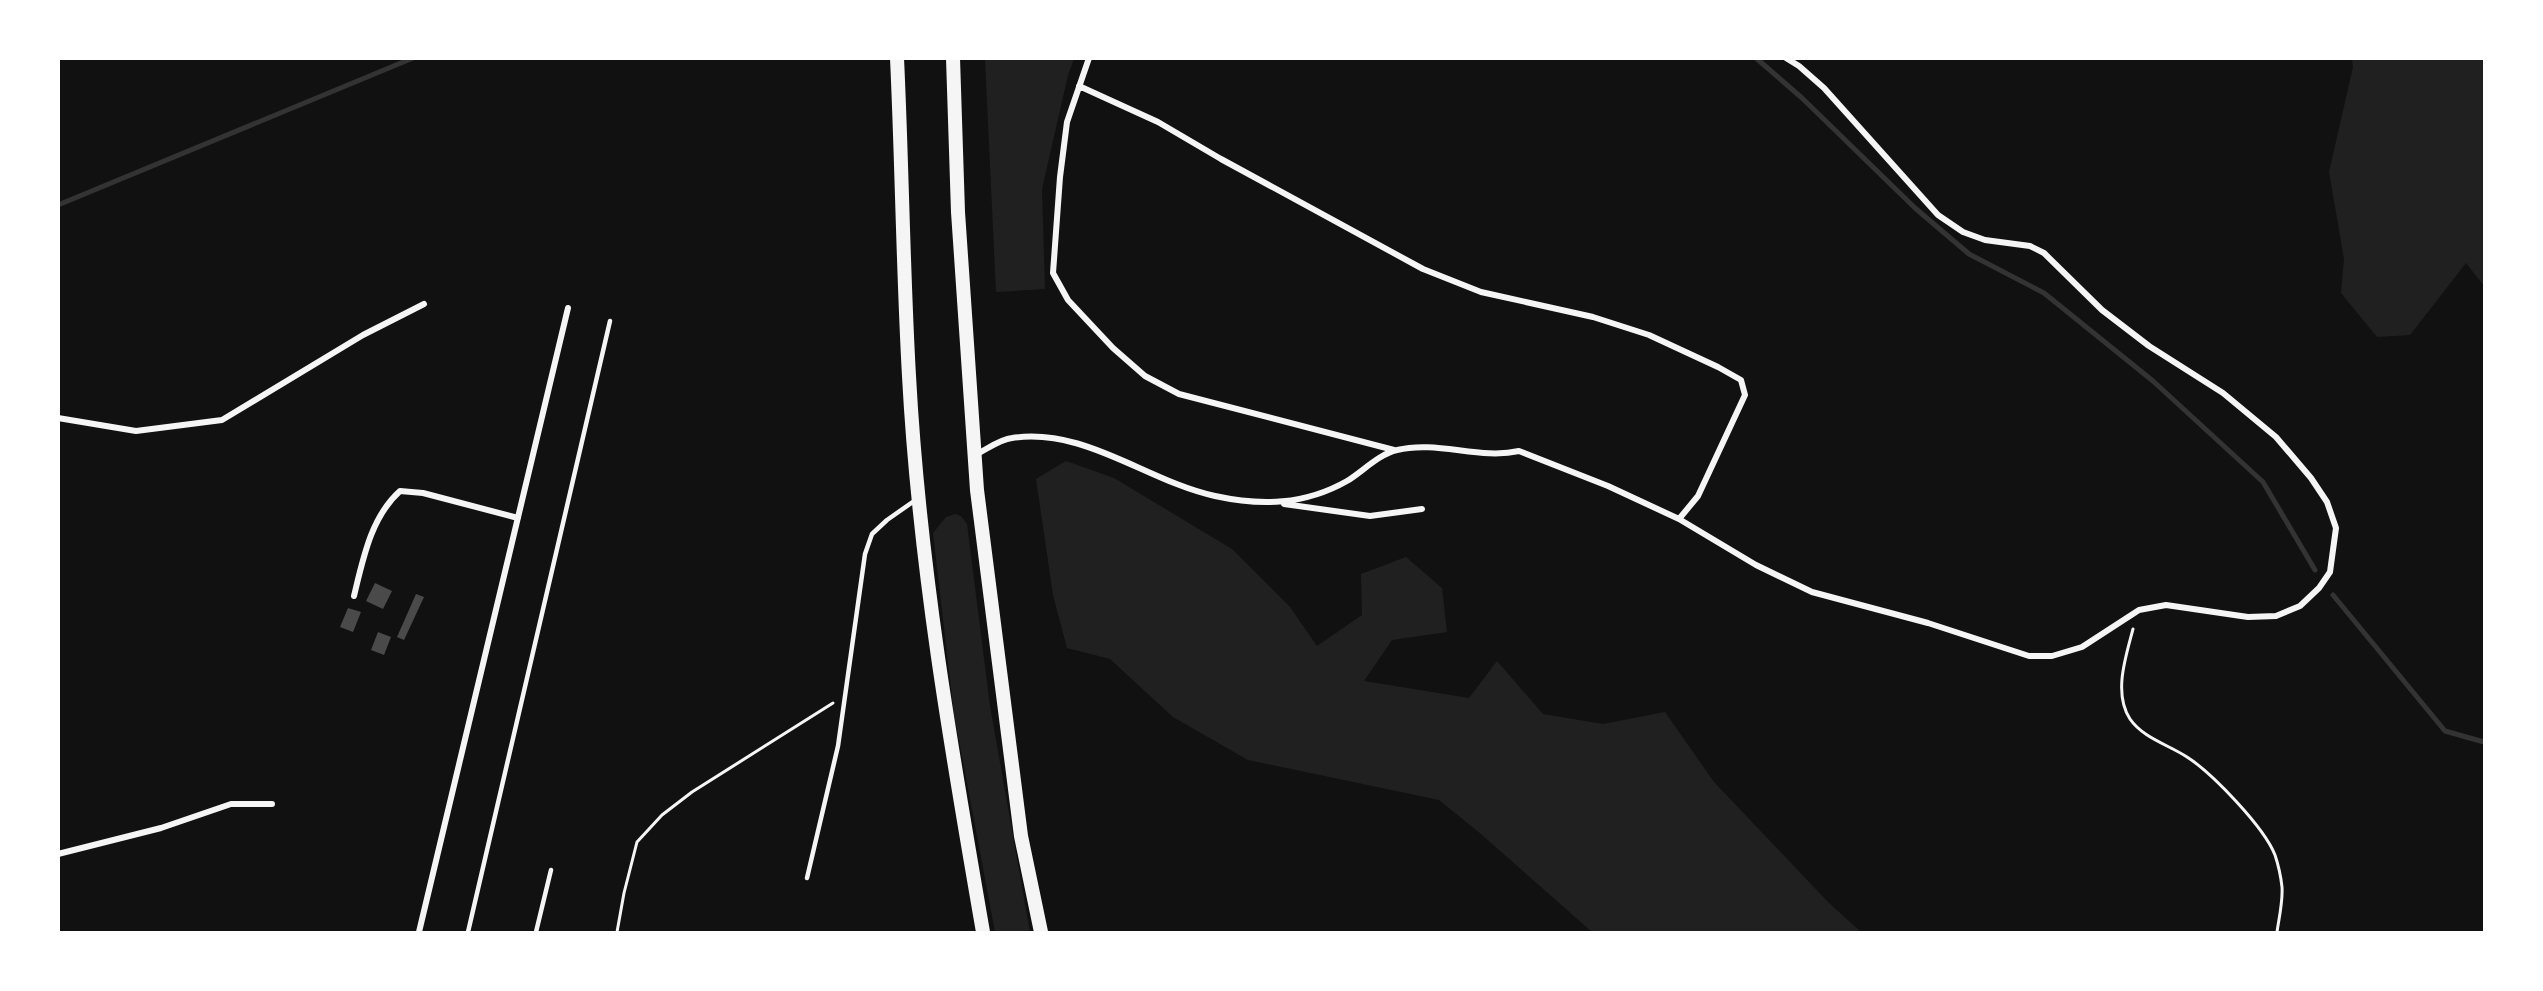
<svg xmlns="http://www.w3.org/2000/svg" width="2543" height="991" viewBox="0 0 2543 991" font-family="'Sofia Sans Condensed',sans-serif">
<style>
.green{fill:#202020}
.lines{fill:none;stroke-linecap:round;stroke-linejoin:round}
.stream{stroke:#333;stroke-width:5}
.building{fill:#4a4a4a}
.path{stroke:#f5f5f5;stroke-width:3}
.service{stroke:#f5f5f5;stroke-width:4.5}
.minor{stroke:#f5f5f5;stroke-width:6}
.trunk{stroke:#f5f5f5;stroke-width:14}
</style>
<rect width="100%" height="100%" fill="#111"/>
<path class="green" d="M985,59h89l-6,16 -26,114 3,100 -49,3z
M2352,59h132v227l-18,-23 -56,72 -33,2 -36,-44 3,-34 -15,-87 24,-105z
M1066,461l48,17 118,71 58,58 27,39 45,-31 -1,-41 45,-17 36,31 5,44 -55,8 -28,41 105,17 28,-37 46,53 60,10 62,-12 49,70 114,120 33,30h-269l-111,-98 -42,-34 -191,-40 -75,-43 -63,-58 -43,-11 -14,-53 -17,-116z
M955,514l6,2 6,8 23,182 40,226h-35l-41,-218 -21,-181 13,-16z"/>
<g class="lines">
<path class="stream" d="M1756,58l46,40 113,110 54,46 75,39 109,88 110,101 52,88
M58,205l355,-147
M2333,595l112,136 39,11"/>
</g>
<path class="building" d="M375,583l17,8 -9,18 -17,-8z
M416,594l8,3 -20,43 -7,-3z
M348,608l13,4 -8,20 -13,-5z
M378,632l13,5 -7,18 -13,-5z"/>
<g class="lines">
<path class="path" d="M2133,629c-7,27 -20,64 -3,90 13,19 39,26 57,38 25,16 77,70 88,98 3,9 6,23 7,32 1,14 -3,31 -5,45
M617,932l7,-39 13,-51 25,-27 30,-23 141,-89"/>
<path class="service" d="M807,878l31,-132 27,-192 7,-20 15,-14 30,-21
M468,932l142,-611
M536,932l15,-62"/>
<path class="minor" d="M1089,58l-22,64 -7,55 -7,96 15,27 45,48 32,28 34,18 215,56
M1079,86l79,36 63,37 202,110 58,23 112,25 56,18 69,32 23,13 4,15 -47,101 -19,23
M58,418l78,13 86,-11 141,-85 61,-31
M975,455c11,-5 25,-16 37,-17 73,-11 134,43 203,58 46,10 90,9 132,-15 15,-9 32,-27 50,-31 40,-10 82,10 122,1l89,35 71,33 77,46 56,27 116,31 101,33h23l30,-9 57,-37 27,-5 82,12 28,-1 24,-10 19,-18 11,-16 6,-44 -9,-26 -16,-24 -35,-41 -53,-44 -74,-47 -47,-36 -58,-57 -14,-7 -45,-6 -22,-8 -25,-17 -114,-127 -25,-22 -13,-8
M1284,504l86,12 52,-7
M354,596c9,-37 17,-79 46,-105l23,2 95,25
M58,854l103,-26 70,-24h41
M419,932l149,-624"/>
<path class="trunk" d="M897,58c5,106 6,212 12,318 10,187 42,372 74,556
M953,58l5,154 19,278 44,346 20,96"/>
</g>
<rect width="2543" height="991" fill="none" stroke="#ffffff" stroke-width="120"/>
</svg>
